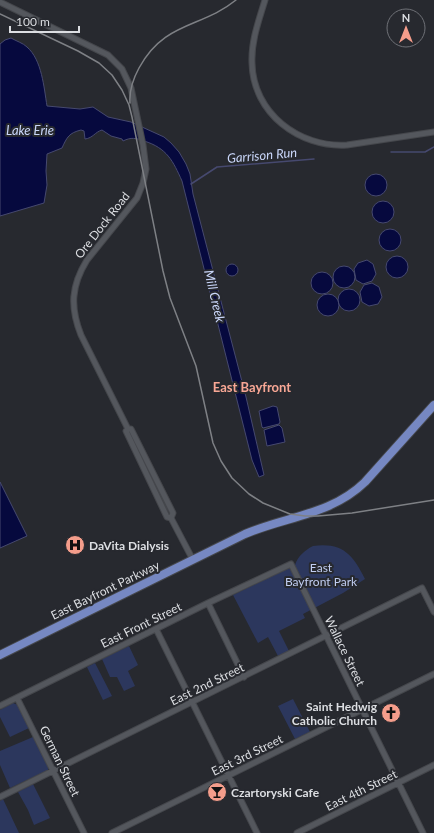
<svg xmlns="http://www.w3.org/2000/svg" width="434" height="833" viewBox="0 0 434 833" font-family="Lato,sans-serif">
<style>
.green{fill:#2c375d}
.water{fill:#06093e;stroke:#46496f}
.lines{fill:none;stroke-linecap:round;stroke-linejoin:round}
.stream{stroke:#46496f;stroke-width:1.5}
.minor-casing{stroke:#45474c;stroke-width:7}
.trunk-casing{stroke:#45474c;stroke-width:10}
.minor{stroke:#54575d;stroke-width:5}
.trunk{stroke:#7688c2;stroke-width:8}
.rail{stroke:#7e8085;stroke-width:1.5}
.labels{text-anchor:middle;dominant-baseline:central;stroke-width:4;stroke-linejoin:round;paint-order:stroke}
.street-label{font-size:12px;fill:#dcdee2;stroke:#27292f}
.poi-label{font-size:12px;font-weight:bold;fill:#dcdee2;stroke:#27292f;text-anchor:start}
.park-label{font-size:12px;fill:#c0cdf1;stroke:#27292f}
.water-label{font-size:13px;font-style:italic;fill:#c9d6f9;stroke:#27292f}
.neighbourhood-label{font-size:13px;font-weight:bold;fill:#f8a795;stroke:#27292f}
</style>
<rect width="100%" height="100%" fill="#27292f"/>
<path class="green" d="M313,546c30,-4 40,9 52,33l-22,14 -40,21 2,4 -26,13 10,20 -11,5 -10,-19 -10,6 -25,-48 62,-30c3,-9 10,-15 18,-19z
M129,646l9,19 -10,6 7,15 -11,5 -7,-14h-7l-8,-18z
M95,663l17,33 -9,4 -16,-33z
M293,699l17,33 -15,7 -17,-33z
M13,703l5,2 11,23 -19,9 -10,-20v-7z
M33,737l15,29v4l-38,18 -10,-23v-14z
M33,784l17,34 -16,7 -6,-15 -10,-18z
M3,799l16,34h-19v-32z"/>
<path class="water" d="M11,38c5,3 12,5 16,9 15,13 17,41 20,59l33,3 13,-2 15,10 23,5 33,15 7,6 8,9 7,12 4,10 3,20 53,203 18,78 -5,2 -7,-17 -70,-279c-9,-20 -15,-33 -38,-40 -8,-3 -13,-4 -21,0l-1,-2 -11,-3 -9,-6c-7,2 -9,8 -17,9l-1,-8 -3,-1c-12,3 -14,7 -19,18l-15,6 -1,17 1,14 -3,18 -44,13v-172l5,-4z
M365 185a11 11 0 1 1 22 0a11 11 0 1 1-22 0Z
M372 212a11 11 0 1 1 22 0a11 11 0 1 1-22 0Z
M379 240a11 11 0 1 1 22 0a11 11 0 1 1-22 0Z
M386 267a11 11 0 1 1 22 0a11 11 0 1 1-22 0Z
M367,260l6,4 3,10 -4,7 -9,3 -7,-4 -2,-11 4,-6z
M226 270a6 6 0 1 1 12 0a6 6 0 1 1-12 0Z
M333 277a11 11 0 1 1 22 0a11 11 0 1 1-22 0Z
M311 283a11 11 0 1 1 22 0a11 11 0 1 1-22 0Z
M372,283l7,4 3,10 -4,7 -9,2 -7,-4 -2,-10 4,-7z
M338 300a11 11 0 1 1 22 0a11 11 0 1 1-22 0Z
M317 305a11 11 0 1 1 22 0a11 11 0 1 1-22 0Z
M273,406l4,1 3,15 -1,2 -16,4 -1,-1 -3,-16z
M279,425l3,3 3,14 -18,4 -3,-16z
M0,482l27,54 -27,12z"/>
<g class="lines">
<path class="stream" d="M391,152h34l9,-5
M191,184l26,-17 97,-8"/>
<g class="minor-casing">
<path id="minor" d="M265,0c-6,20 -14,41 -13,63 1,50 47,85 95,82l87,-13
M0,2l108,53 14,14 9,19 12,57 3,24 -3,14 -6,15 -50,62c-16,26 -17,47 -6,75l47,94h3l42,84 -2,5
M128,429l-2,2 41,86 4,1
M171,518l22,42
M208,603l36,74
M156,629l101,204
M17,698l67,135
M0,706l208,-103 83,-39 132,269
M0,797l422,-209 12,24
M112,833l322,-159
M297,833l137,-68"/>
</g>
<g class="trunk-casing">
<path id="trunk" d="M0,655l245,-121c42,-18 86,-19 120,-52l69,-77"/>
</g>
<use href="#minor" class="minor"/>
<use href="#trunk" class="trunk"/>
<path class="rail" d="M0,14l78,37 21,12 13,12 10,15 7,15 3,12 31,154 7,27 26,68 17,77 8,18 11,17 17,16 14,9 27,11 15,2h13l34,-3 82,-13
M130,103c-1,-13 3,-24 9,-35 25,-47 63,-40 97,-68"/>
</g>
<defs>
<g id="hospital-disc" transform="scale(1)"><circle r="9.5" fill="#f49d8b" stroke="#27292f"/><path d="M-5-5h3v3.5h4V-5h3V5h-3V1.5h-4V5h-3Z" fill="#111"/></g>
<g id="church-disc" transform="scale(1)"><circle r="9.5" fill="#f49d8b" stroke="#27292f"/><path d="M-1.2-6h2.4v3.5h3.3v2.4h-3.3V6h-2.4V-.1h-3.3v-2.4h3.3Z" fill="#111"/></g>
<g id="bar-disc" transform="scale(1)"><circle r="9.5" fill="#f49d8b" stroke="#27292f"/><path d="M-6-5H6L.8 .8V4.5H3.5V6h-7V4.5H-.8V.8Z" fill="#111"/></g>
</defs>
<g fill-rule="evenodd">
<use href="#hospital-disc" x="75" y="545"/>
<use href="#church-disc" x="391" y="713"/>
<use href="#bar-disc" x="217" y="792"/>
</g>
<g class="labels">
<g class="street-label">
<text transform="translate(102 225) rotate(-52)">Ore Dock Road</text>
<text transform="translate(105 590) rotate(-26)">East Bayfront Parkway</text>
<text transform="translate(141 625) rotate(-26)">East Front Street</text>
<text transform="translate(345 651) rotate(64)">Wallace Street</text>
<text transform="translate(207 684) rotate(-26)">East 2nd Street</text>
<text transform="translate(247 755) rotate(-26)">East 3rd Street</text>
<text transform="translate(60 761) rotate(64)">German Street</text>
<text transform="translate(361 790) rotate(-26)">East 4th Street</text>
</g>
<g class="poi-label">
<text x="89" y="545">DaVita Dialysis</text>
<text x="377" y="706" text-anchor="end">Saint Hedwig<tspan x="377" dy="14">Catholic Church</tspan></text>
<text x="231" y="792">Czartoryski Cafe</text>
</g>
<g class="park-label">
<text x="321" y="567">East<tspan x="321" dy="14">Bayfront Park</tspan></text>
</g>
<g class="water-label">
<text x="30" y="130">Lake Erie</text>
<text transform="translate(262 155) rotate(-5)">Garrison Run</text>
<text transform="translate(215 296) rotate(77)">Mill Creek</text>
</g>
<g class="neighbourhood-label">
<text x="252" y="387">East Bayfront</text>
</g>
</g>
<g transform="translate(406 28)"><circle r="19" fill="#27292f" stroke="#6f7177"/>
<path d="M0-3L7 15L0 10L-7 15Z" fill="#f49d8b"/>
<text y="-6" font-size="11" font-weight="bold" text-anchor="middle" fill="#dcdee2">N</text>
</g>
<path d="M10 26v6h69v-6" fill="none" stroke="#dcdee2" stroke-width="2"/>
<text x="16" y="26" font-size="12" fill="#dcdee2" stroke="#27292f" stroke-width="3" paint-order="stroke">100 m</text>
</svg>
